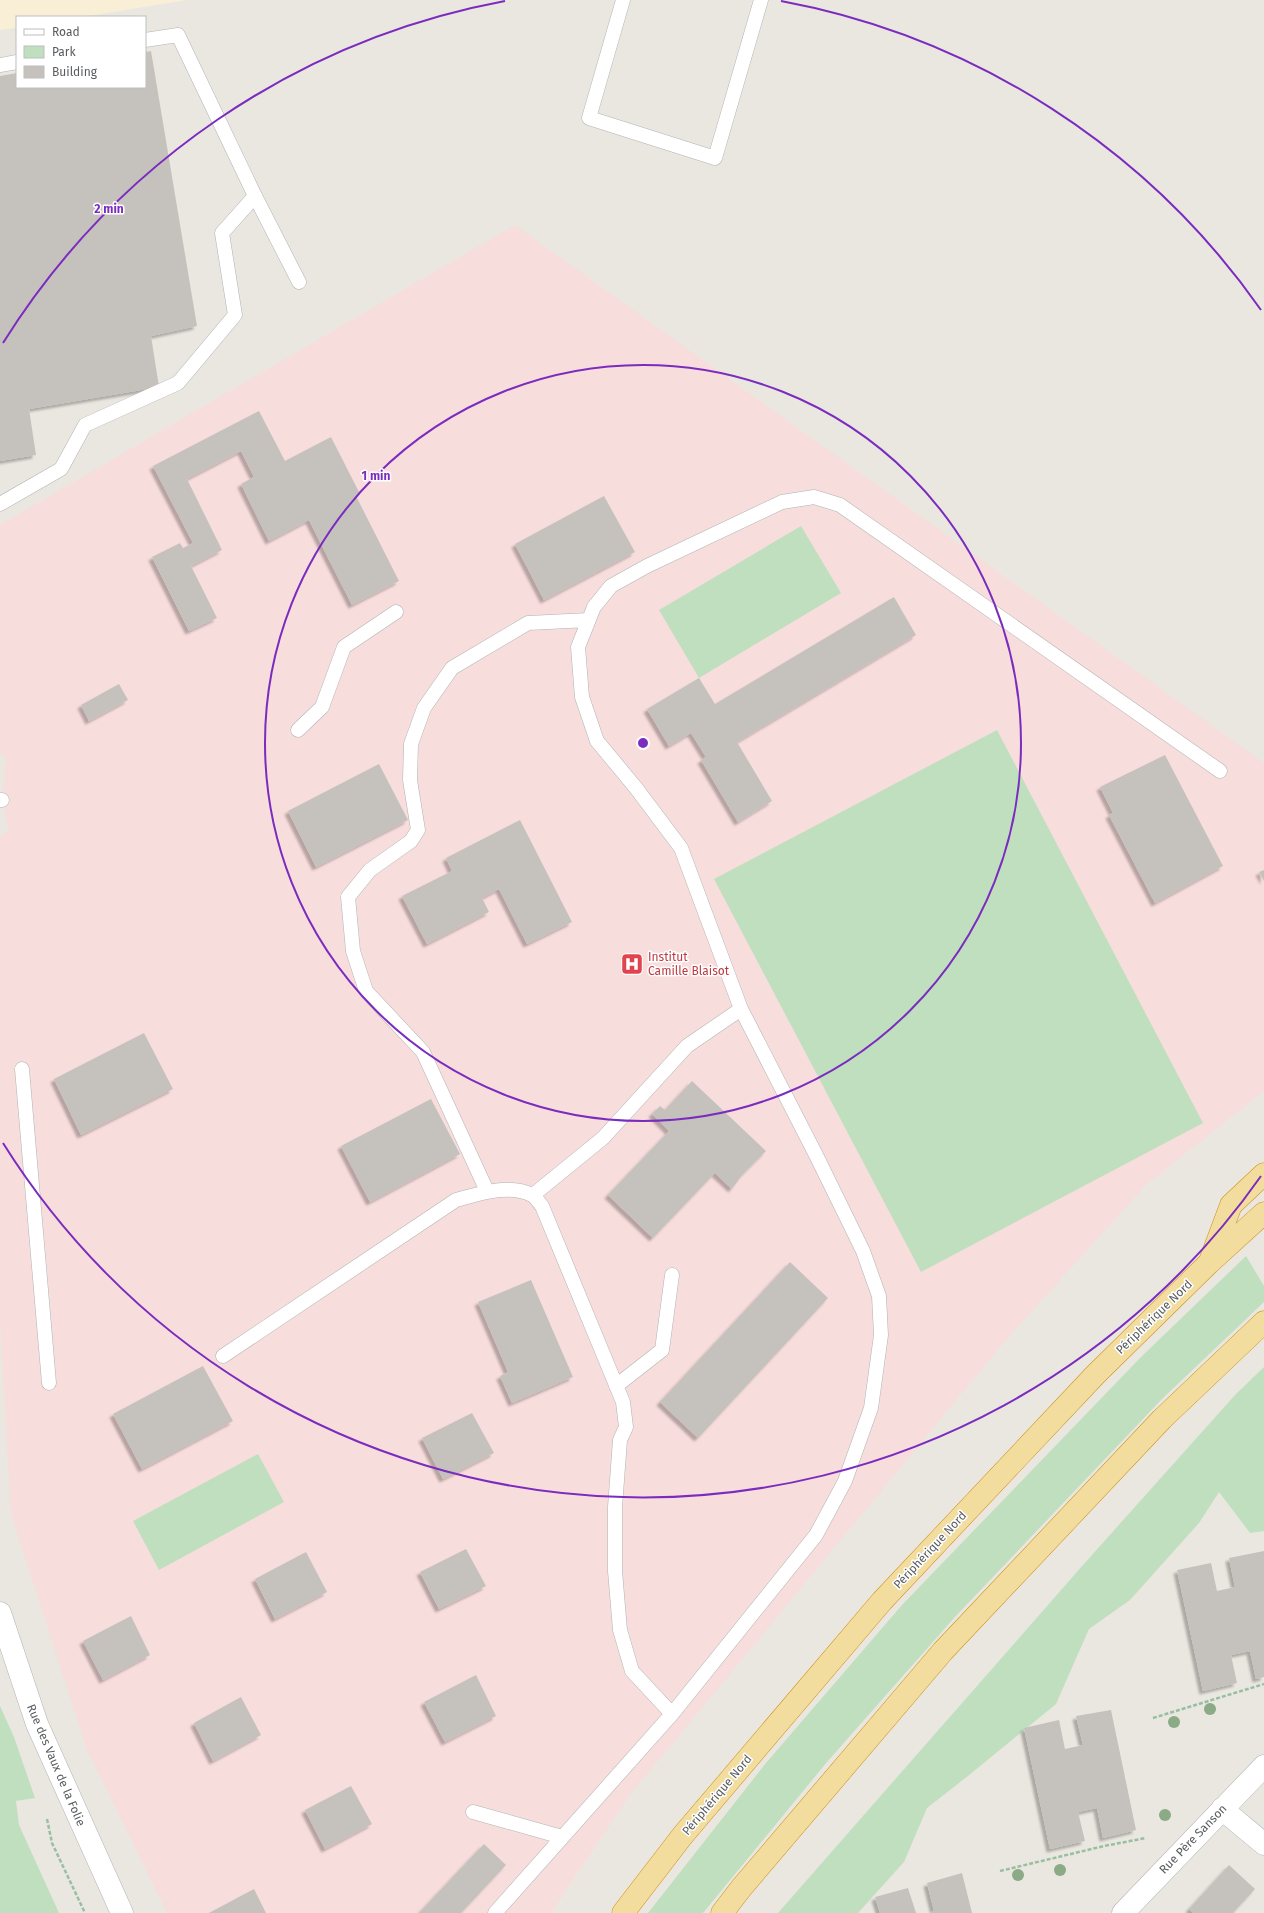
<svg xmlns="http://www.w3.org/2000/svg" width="1264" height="1913" viewBox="0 0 1264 1913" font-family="'Fira Sans',sans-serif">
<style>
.commercial{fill:#f9efd6}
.medical{fill:#f7dddc}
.green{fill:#c0dfbf}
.building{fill:#c5c2bd;filter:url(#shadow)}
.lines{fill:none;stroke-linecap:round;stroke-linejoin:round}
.service-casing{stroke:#b1b3b6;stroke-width:15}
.minor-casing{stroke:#b1b3b6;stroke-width:23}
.tertiary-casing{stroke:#b1b3b6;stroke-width:23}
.trunk-casing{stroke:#d09019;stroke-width:23}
.path{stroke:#99bfa2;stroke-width:2.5;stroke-dasharray:4 2;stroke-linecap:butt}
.service{stroke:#fff;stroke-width:14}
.minor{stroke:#fff;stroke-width:22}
.tertiary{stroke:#fff;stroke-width:22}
.trunk{stroke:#f2dd9e;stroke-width:22}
.tree{fill:#8aab86}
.ring{fill:none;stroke:#7b2cbf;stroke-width:2}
.labels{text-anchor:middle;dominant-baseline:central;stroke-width:3;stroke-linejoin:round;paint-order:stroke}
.health-label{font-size:12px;fill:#be3a42;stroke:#fff;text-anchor:start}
.street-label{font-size:12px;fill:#595c5f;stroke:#fff}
.centre{fill:#7b2cbf;stroke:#fff;stroke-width:2}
.ring-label{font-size:12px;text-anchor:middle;font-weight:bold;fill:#7b2cbf;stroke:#fff;stroke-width:3;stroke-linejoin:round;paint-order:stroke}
</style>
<defs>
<filter id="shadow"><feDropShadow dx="-3.5" dy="3.5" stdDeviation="1" flood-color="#0004"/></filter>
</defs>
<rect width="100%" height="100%" fill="#eae7e0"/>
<path class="commercial" d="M0,0h187l-105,17h-65v11l-17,2z"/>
<path class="medical" d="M515,225l749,538v328l-118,94 -141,156 -375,454 -79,118h-384l-80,-163 -76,-236 -11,-195v-482l9,-8 -7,-29 4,-43 -6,-3v-229z"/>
<path class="green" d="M801,526l40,67 -142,85 -40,-68z
M997,730l206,393 -282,149 -207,-393z
M1246,1256l18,30v16l-101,96 -209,220 -127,144 -124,151h-55l118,-150 136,-158 239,-248z
M1264,1367v164l-14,2 -31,-41 -20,31 -69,77 -41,29 -33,75 -88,72 -41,32 -23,54 -46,51h-80l305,-348 152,-170z
M258,1454l26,48 -125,68 -26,-49z
M0,1706l14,31 21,61 -19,3 3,24 40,88h-59z"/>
<path class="building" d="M151,51l46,275 -46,10 8,51 -130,22 7,46 -36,6v-385l17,-3v14h128v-35z
M259,411l26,50 46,-24 29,57 -4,2 43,85 -47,24 -43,-85 -40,21 -28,-57 13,-7 -13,-26 -54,28 35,71 -31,16 26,52 -28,13 -37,-74 28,-14 3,5 10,-5 -40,-77z
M604,496l31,56 -91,48 -29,-56z
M894,597l22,38 -179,107 35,59 -34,21 -37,-62 5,-3 -15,-24 -22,13 -22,-37 52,-31 16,26z
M119,684l9,16 -39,21 -8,-16z
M1165,755l58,111 -68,37 -46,-88 4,-2 -13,-26z
M379,764l29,56 -92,47 -28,-56z
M520,820l52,102 -45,22 -28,-55 -17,9 7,14 -62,32 -25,-48 50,-25 -6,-13z
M1264,870v11l-5,-9z
M144,1033l29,56 -92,46 -27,-56z
M692,1081l74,70 -24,24 -10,14 -17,-16 -62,65 -45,-43 61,-64 -17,-17 8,-8 5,4z
M431,1099l29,55 -90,48 -29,-56z
M790,1262l38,36 -130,140 -38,-36z
M531,1280l42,97 -61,26 -12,-27 8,-4 -30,-70z
M203,1366l30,55 -91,48 -29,-55z
M472,1413l22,40 -51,26 -21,-41z
M466,1549l20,37 -47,23 -19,-37z
M1264,1551v126l-8,2 -6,-28 -19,4 6,28 -34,8 -26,-121 34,-7 6,28 18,-4 -6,-29z
M306,1552l21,40 -52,27 -20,-40z
M131,1616l19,39 -47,25 -20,-39z
M476,1675l20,41 -51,26 -21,-40z
M241,1697l20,38 -48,26 -19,-38z
M1111,1710l25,120 -33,8 -6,-30 -19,4 7,29 -35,8 -26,-121 35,-8 6,29 18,-4 -7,-29z
M351,1786l21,38 -47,25 -20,-39z
M484,1844l22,21 -45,48h-42z
M1229,1865l26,24 -22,24h-40l-4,-4z
M962,1873l10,40h-43l5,-2 -7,-28z
M908,1888l8,25h-36l-5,-16z
M254,1889l12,24h-57z"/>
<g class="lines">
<g class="service-casing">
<path id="service" d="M623,0l-34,118 126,40 46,-158
M145,40l33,-5 77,161
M0,65l17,-3
M0,504l61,-35 24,-44 93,-42 57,-68 -13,-82 33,-37 44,86
M298,730l24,-23 22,-60 52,-35
M0,800h2
M741,1009l-60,-161 -45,-60 -39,-47 -15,-44 -4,-50 16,-40 17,-21 36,-20 135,-64 32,-5 26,8 380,266
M22,1069l27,314
M487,1191l-64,-139 -57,-61 -13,-40 -5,-54 22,-27 41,-29 7,-11 -8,-50 1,-36 13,-36 28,-40 76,-45 61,-3
M533,1195l70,-57 84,-92 54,-37 75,146 47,96 16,45 2,39 -10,73 -26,73 -29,54 -144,179
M223,1356l233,-156c23,-6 53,-17 76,-5 4,2 7,8 10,11l81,196 3,25 -6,13 -5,67v64l5,59 12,41 40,43 -177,199
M616,1386l46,-36 10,-75
M473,1812l89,25"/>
</g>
<g class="minor-casing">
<path id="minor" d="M1222,1809l42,35"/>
</g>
<g class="tertiary-casing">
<path id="tertiary" d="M0,1613l37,111 85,189
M1123,1913l141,-147"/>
</g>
<g class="trunk-casing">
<path id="trunk" d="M1210,1261l21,-56 33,-31
M623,1913l60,-78 199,-234 214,-227 113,-111 55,-50
M722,1913l20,-26 201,-236 219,-232 102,-97"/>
</g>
<path class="path" d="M1153,1718l111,-34
M47,1819l5,24 33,70
M1000,1871l104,-25 42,-8"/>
<use href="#service" class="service"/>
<use href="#minor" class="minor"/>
<use href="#tertiary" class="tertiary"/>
<use href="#trunk" class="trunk"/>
</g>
<g class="tree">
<circle cx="1210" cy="1709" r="6"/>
<circle cx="1174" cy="1722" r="6"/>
<circle cx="1165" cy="1815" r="6"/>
<circle cx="1060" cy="1870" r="6"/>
<circle cx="1018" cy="1875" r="6"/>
</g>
<g class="ring">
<circle cx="643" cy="743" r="378"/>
<path d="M1261 1176A755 755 0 0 1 3 1143M3 343A755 755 0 0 1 505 1M781 1A755 755 0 0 1 1261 310"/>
</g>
<defs>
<g id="hospital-square" transform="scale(1.15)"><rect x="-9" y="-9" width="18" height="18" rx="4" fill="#e0444e" stroke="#fff"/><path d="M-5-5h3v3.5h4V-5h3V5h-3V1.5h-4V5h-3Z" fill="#fff"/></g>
</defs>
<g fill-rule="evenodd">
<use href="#hospital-square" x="632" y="964"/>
</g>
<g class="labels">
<g class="health-label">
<text x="648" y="957">Institut<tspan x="648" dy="14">Camille Blaisot</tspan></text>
</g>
<g class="street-label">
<text transform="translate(1154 1317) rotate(-44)">Périphérique Nord</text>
<text transform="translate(930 1550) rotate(-47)">Périphérique Nord</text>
<text transform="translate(56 1765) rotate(67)">Rue des Vaux de la Folie</text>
<text transform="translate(717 1795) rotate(-50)">Périphérique Nord</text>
<text transform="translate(1193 1839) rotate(-46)">Rue Père Sanson</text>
</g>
</g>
<circle cx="643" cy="743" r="6" class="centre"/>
<g class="ring-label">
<text x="109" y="213">2 min</text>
<text x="376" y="480">1 min</text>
</g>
<rect x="16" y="16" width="130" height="72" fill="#ffffff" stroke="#bdbebf"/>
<rect x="24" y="29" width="20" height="6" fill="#ffffff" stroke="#bdbebf"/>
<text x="52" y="36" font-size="12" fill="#595c5f">Road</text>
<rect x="24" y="46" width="20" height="12" fill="#c0dfbf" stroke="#bdbebf"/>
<text x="52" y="56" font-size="12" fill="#595c5f">Park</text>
<rect x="24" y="66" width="20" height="12" fill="#c5c2bd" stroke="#bdbebf"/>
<text x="52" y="76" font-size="12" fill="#595c5f">Building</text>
</svg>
